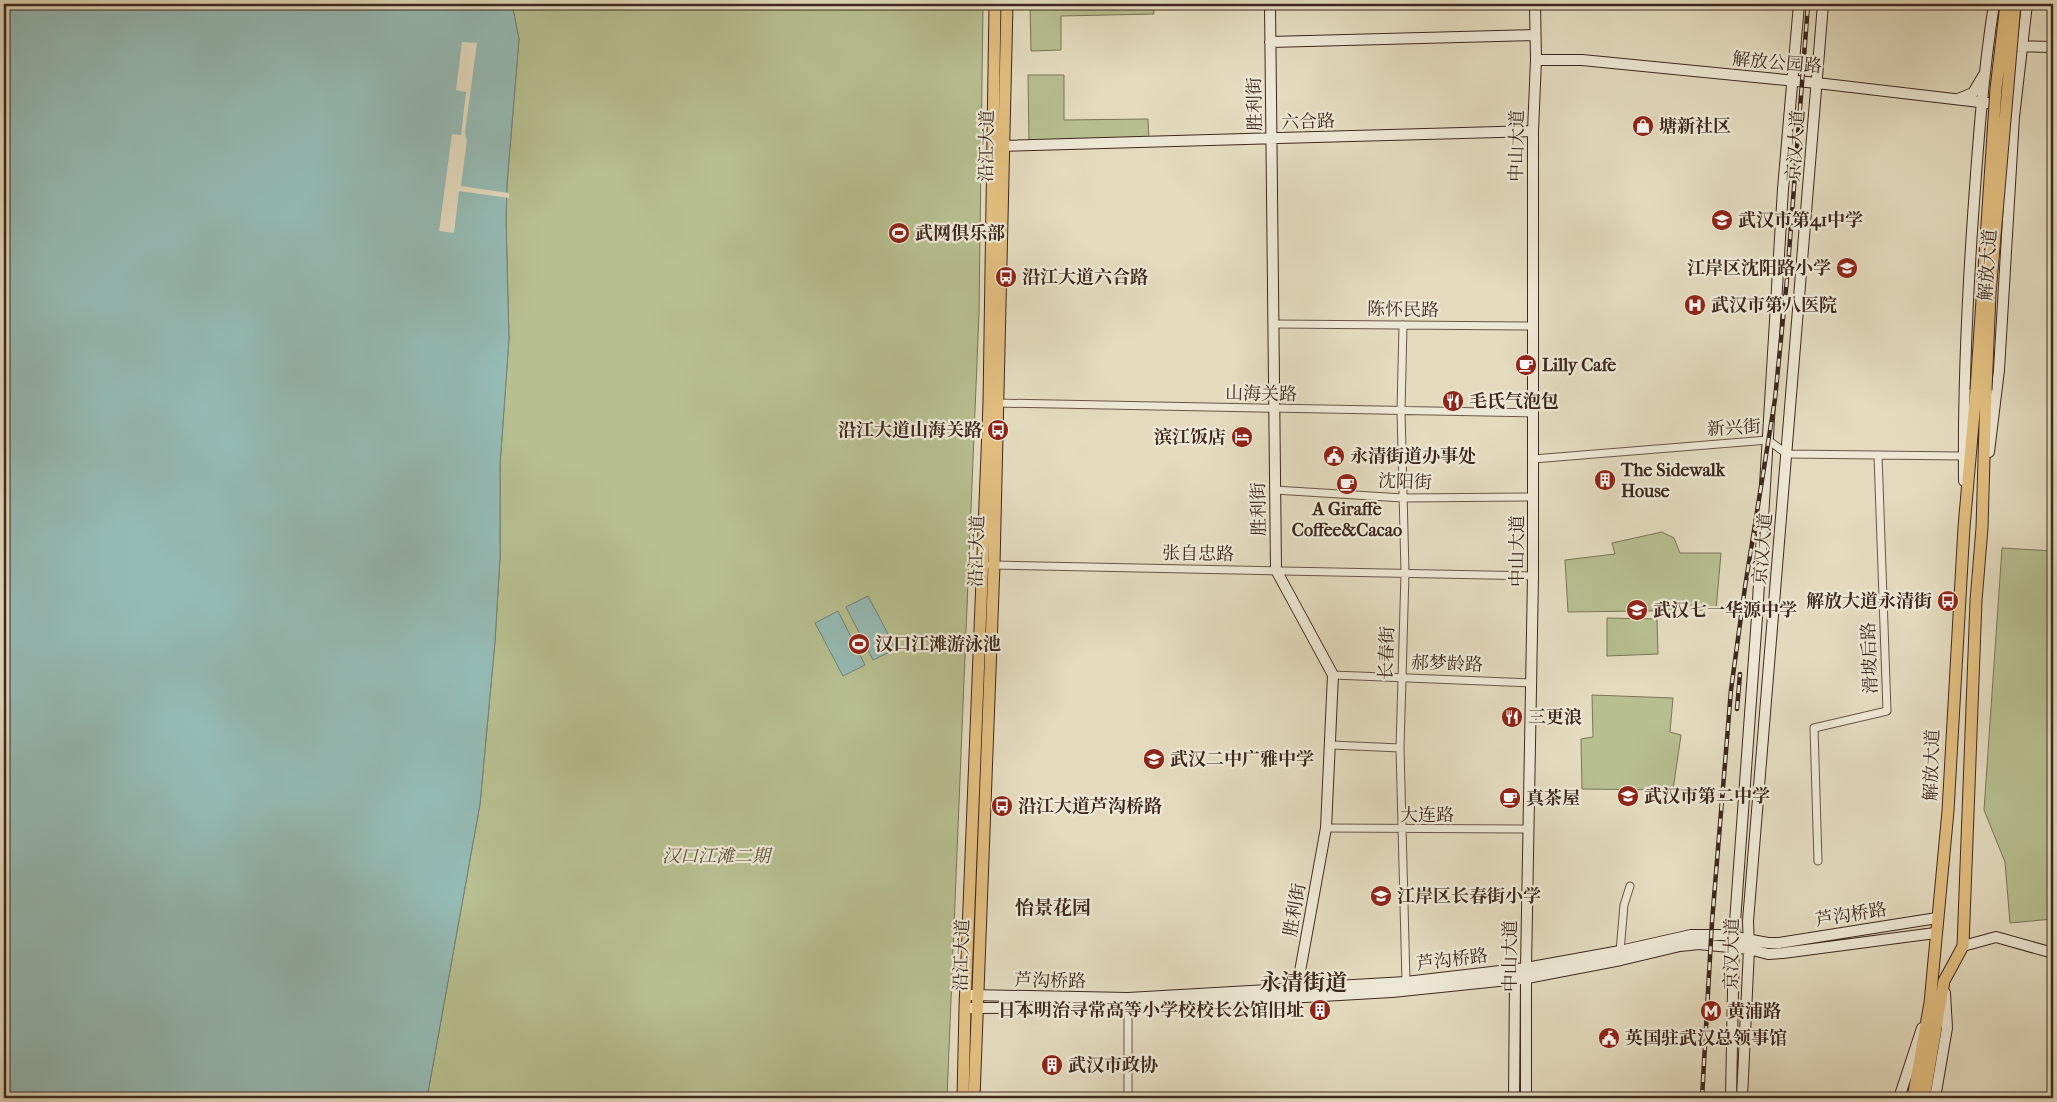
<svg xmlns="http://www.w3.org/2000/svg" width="2057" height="1102" viewBox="0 0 2057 1102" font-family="'IM FELL French Canon','Noto Serif SC',serif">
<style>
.green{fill:#b7bf90;stroke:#7a7457}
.water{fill:#95bbb5;stroke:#728079}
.pier{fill:#e4dbbf}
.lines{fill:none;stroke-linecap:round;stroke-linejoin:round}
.street-casing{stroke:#685546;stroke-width:9}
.secondary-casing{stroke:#3e281e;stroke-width:12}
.primary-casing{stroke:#3e281e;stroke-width:13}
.street{stroke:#ede8d5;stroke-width:7}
.secondary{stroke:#ede8d5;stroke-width:10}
.primary{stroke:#e2be80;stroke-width:11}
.rail-casing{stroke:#3e281e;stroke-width:4.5}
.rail{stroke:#ede8d5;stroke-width:2.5;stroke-dasharray:8;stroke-linecap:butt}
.primary-bridge-casing{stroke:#3e281e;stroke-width:13;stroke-linecap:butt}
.primary-bridge{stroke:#e2be80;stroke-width:11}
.labels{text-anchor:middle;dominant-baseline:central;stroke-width:4.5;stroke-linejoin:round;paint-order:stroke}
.street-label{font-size:18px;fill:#3e281e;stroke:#ede8d5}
.poi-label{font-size:18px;font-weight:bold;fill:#3e281e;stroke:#ede8d5;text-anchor:start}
.park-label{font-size:18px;font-style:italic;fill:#5c4e3a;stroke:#ede8d5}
.neighbourhood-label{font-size:19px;font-weight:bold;fill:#3e281e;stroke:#ede8d5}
.district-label{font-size:22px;font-weight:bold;fill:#3e281e;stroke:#ede8d5}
</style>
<rect width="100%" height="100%" fill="#e4dbbf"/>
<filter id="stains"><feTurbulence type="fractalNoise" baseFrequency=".004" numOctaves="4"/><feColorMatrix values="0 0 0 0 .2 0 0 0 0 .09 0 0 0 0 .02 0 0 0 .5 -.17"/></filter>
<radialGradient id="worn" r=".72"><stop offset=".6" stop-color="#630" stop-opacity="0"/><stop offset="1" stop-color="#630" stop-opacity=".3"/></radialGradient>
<path class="green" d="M512,4h471l-4,309 -32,785h-520l53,-294 15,-163 5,-83v-93l9,-126 -3,-118 1,-37 12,-145z
M1030,4h123l1,10 -93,2v34l-30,1z
M1028,75h36v45l84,-1 1,20 -120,2z
M1662,532l12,6 6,15h41l-5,57 -148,2 -3,-52 50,-6 -3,-11z
M2002,548l51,3v368l-43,4 -5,-61 -21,-52z
M1607,618l50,1 1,35 -51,2z
M1592,695l81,3 -3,34 11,3 -8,55 -91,-1 -1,-50 12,-2z"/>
<path class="water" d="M4,4h508l7,35 -12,145 -1,37 3,118 -9,126v93l-5,83 -15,163 -53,294h-423z
M868,596l28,53 -23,11 -27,-53z
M838,611l27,54 -22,11 -28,-53z"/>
<path class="pier" d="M462,42l15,1 -12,89 1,7h1l-6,47 48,7v5l-50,-7 -5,42 -15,-2 13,-97 9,1 5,-43 -10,-2z"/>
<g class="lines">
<g class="street-casing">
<path id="street" d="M1274,324l259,2
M1403,325l-2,86 4,162 -5,175 6,234
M996,403l537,10
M1533,459l235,-19 19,14 176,2
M1275,490l128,8 130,-1
M991,565l542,11
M1333,675l197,8
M1331,745l69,3
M1326,828l202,1
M1818,861l-4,-133 73,-17 -9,-256
M1620,951l4,-46 6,-19
M1128,1098v-94"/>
</g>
<g class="secondary-casing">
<path id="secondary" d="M1270,4l6,566 57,105 -7,153 -29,160v9
M1270,42l265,-7
M2014,46l39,1
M1536,60h46l235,23 171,20
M1958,99l15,-6 10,-17
M997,146l536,-15
M1989,452l10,-82 15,-253 13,-113
M1964,481c-1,-88 3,-177 9,-265 5,-71 10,-142 21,-212
M1963,946l33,-9 57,16
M971,995l157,3 278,-16 120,-14 94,-17 71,-16h33l44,8h11l158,-25
M971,1008l157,-1 264,-15 135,-14 94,-18 59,-14 19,-2 50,5 19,5 15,-1 152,-20
M1514,1098l1,-119 2,-5
M1526,1098v-130l7,-392v-445l3,-71 -1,-56
M1731,1098l3,-162 23,-319 26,-428 16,-185
M1742,1098l7,-149 -1,-28 75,-917
M1899,1098l23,-70
M1935,1098l12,-70 -2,-35"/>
</g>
<g class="primary-casing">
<path id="primary" d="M963,1098l2,-91 24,-604 6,-399
M974,1098l20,-533 13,-561
M1913,1098l17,-95 18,-192 16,-284 12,-137
M1924,1098l20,-117 19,-35 13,-345 6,-73 4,-138"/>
</g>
<use href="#street" class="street"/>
<use href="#secondary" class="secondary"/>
<use href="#primary" class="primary"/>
<g class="rail-casing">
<path id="rail" d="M1737,709l3,-35
M1702,1098l10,-176 19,-232 14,-103 30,-188 12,-120 21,-275"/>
</g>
<use href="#rail" class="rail"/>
<g class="primary-bridge-casing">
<path id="primary-bridge" d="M1976,390l20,-301 10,-85
M1986,390l4,-96 25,-290"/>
</g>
<use href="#primary-bridge" class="primary-bridge"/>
</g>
<defs>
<g id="shop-disc" transform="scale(1.125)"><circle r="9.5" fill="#8f2418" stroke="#ede8d5"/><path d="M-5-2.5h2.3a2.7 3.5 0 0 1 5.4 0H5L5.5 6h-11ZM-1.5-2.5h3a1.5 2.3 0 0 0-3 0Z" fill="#fff"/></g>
<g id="school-disc" transform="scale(1.125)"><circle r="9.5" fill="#8f2418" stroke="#ede8d5"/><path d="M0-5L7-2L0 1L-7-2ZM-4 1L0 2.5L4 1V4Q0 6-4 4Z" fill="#fff"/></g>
<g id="stadium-disc" transform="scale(1.125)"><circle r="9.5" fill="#8f2418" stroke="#ede8d5"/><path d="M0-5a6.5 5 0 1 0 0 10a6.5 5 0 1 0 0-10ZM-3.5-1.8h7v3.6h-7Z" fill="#fff"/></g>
<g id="bus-disc" transform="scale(1.125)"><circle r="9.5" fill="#8f2418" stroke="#ede8d5"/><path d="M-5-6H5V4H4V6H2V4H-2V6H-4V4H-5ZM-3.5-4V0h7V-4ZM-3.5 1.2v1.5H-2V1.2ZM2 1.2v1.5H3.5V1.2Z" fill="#fff"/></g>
<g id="hospital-disc" transform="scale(1.125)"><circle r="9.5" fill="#8f2418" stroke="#ede8d5"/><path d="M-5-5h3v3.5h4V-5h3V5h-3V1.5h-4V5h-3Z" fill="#fff"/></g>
<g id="cafe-disc" transform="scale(1.125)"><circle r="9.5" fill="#8f2418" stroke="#ede8d5"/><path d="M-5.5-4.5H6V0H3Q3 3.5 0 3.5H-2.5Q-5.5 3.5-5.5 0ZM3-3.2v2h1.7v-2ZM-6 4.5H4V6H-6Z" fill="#fff"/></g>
<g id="restaurant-disc" transform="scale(1.125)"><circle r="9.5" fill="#8f2418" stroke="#ede8d5"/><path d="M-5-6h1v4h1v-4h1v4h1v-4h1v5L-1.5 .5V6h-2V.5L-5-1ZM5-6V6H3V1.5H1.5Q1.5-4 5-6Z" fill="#fff"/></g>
<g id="hotel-disc" transform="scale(1.125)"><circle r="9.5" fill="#8f2418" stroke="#ede8d5"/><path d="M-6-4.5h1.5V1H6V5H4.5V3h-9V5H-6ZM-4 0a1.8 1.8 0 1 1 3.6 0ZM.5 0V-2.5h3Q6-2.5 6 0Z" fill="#fff"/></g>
<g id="civic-disc" transform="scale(1.125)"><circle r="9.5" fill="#8f2418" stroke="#ede8d5"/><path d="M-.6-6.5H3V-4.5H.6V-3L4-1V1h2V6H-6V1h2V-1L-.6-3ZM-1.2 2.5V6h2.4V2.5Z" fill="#fff"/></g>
<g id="building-disc" transform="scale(1.125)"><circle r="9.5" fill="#8f2418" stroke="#ede8d5"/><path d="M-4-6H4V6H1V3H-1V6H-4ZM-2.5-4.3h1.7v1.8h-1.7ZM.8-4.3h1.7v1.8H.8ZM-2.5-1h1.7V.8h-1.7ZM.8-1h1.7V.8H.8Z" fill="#fff"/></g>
<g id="metro-disc" transform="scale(1.125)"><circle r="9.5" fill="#8f2418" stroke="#ede8d5"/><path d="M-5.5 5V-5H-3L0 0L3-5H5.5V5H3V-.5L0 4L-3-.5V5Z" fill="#fff"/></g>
</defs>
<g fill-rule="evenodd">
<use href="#shop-disc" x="1643" y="126"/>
<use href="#school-disc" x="1722" y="220"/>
<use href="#stadium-disc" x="899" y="233"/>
<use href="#school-disc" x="1847" y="268"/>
<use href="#bus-disc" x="1006" y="277"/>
<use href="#hospital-disc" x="1695" y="305"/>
<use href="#cafe-disc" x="1526" y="365"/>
<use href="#restaurant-disc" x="1453" y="401"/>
<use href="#bus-disc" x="998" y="430"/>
<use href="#hotel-disc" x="1242" y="437"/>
<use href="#civic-disc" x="1334" y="456"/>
<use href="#building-disc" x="1605" y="480"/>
<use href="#cafe-disc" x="1347" y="484"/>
<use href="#bus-disc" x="1948" y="601"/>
<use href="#school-disc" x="1637" y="610"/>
<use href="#stadium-disc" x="859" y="644"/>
<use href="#restaurant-disc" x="1512" y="717"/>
<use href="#school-disc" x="1154" y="759"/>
<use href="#school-disc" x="1628" y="796"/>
<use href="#cafe-disc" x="1510" y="798"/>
<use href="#bus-disc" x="1002" y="806"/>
<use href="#school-disc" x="1381" y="896"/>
<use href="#building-disc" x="1320" y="1010"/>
<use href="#metro-disc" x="1711" y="1011"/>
<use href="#civic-disc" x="1609" y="1038"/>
<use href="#building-disc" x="1052" y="1065"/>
</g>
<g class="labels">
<g class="street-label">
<text transform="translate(1777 63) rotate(5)">解放公园路</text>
<text transform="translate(1255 104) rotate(-91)">胜利街</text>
<text transform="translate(1308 122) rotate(-2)">六合路</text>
<text transform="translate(987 146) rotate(-89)">沿江大道</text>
<text transform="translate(1517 146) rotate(-89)">中山大道</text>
<text transform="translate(1796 146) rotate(-86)">京汉大道</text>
<text transform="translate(1988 265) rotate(-86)">解放大道</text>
<text transform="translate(1403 310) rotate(1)">陈怀民路</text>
<text transform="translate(1261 394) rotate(1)">山海关路</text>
<text transform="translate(1734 428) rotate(-3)">新兴街</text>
<text transform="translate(1405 482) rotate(2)">沈阳街</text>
<text transform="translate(1259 509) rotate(-91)">胜利街</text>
<text transform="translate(1763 549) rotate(-85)">京汉大道</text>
<text transform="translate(977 551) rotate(-88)">沿江大道</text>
<text transform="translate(1517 551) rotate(-90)">中山大道</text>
<text transform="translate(1198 554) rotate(1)">张自忠路</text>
<text transform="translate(1387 653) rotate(-88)">长春街</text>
<text transform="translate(1870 658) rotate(-92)">滑坡后路</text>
<text transform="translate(1447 664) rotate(2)">郝梦龄路</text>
<text transform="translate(1932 765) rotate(-88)">解放大道</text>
<text x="1427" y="815">大连路</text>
<text transform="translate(1295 910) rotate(-80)">胜利街</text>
<text transform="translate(1851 915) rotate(-9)">芦沟桥路</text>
<text transform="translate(1732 954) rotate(-89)">京汉大道</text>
<text transform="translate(962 955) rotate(-88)">沿江大道</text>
<text transform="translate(1510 956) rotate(-90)">中山大道</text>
<text transform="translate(1452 960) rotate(-7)">芦沟桥路</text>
<text transform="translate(1050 981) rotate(1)">芦沟桥路</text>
</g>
<g class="poi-label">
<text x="1659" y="126">塘新社区</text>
<text x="1738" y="220">武汉市第41中学</text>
<text x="915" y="233">武网俱乐部</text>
<text x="1831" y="268" text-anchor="end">江岸区沈阳路小学</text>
<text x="1022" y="277">沿江大道六合路</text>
<text x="1711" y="305">武汉市第八医院</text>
<text x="1542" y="365">Lilly Cafe</text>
<text x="1469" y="401">毛氏气泡包</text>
<text x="982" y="430" text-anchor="end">沿江大道山海关路</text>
<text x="1226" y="437" text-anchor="end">滨江饭店</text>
<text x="1350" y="456">永清街道办事处</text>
<text x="1621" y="470">The Sidewalk<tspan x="1621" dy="21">House</tspan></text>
<text x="1347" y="509" text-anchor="middle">A Giraffe<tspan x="1347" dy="21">Coffee&amp;Cacao</tspan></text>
<text x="1932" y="601" text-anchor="end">解放大道永清街</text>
<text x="1653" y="610">武汉七一华源中学</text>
<text x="875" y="644">汉口江滩游泳池</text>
<text x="1528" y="717">三更浪</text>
<text x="1170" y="759">武汉二中广雅中学</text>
<text x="1644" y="796">武汉市第二中学</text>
<text x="1526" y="798">真茶屋</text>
<text x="1018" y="806">沿江大道芦沟桥路</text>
<text x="1397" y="896">江岸区长春街小学</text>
<text x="1304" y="1010" text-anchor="end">日本明治寻常高等小学校校长公馆旧址</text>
<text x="1727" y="1011">黄浦路</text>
<text x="1625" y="1038">英国驻武汉总领事馆</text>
<text x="1068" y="1065">武汉市政协</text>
</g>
<g class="park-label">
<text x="716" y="856">汉口江滩二期</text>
</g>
<g class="neighbourhood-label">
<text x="1053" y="908">怡景花园</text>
</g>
<g class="district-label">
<text x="1303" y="983">永清街道</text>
</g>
</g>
<rect width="2057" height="1102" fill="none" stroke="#e4dbbf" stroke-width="20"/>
<rect x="5" y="5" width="2047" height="1092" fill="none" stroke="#3e281e" stroke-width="2.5"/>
<rect x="10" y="10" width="2037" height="1082" fill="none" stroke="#3e281e"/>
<rect width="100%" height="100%" filter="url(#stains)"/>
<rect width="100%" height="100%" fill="url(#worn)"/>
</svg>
